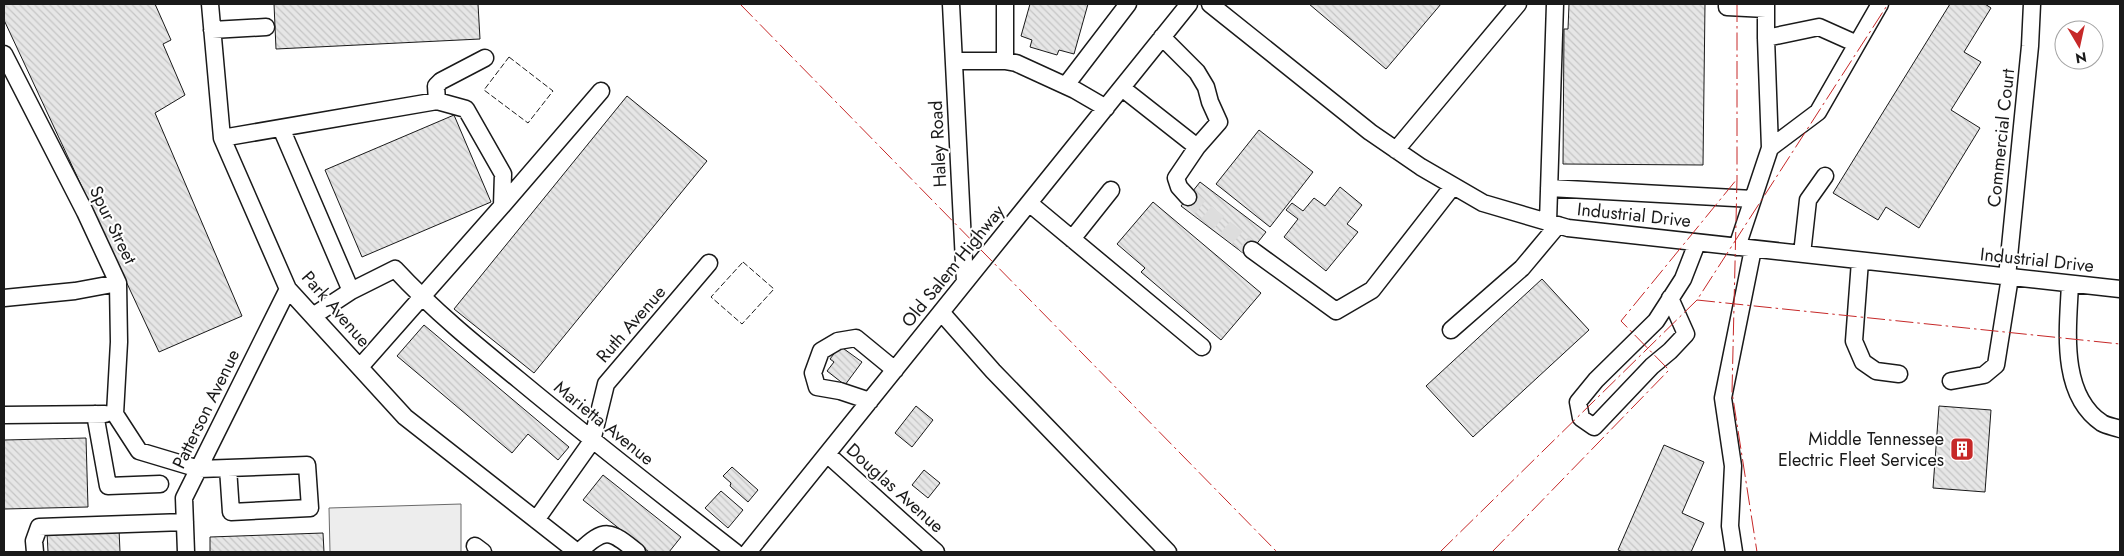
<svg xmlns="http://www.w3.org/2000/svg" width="2124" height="556" viewBox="0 0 2124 556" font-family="Jost,sans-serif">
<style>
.parking{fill:#ededed;stroke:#6a6a6a}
.building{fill:url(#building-back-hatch);stroke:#1a1a1a}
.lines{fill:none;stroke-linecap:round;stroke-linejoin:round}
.minor-tunnel{stroke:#ddd;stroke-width:16;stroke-dasharray:16 8;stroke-linecap:butt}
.minor-casing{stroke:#1a1a1a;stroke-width:19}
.minor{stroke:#fff;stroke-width:16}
.fence{stroke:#1a1a1a;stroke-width:1;stroke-dasharray:6 2.5;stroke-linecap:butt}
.power{stroke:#c62828;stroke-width:1;stroke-dasharray:18 4 2.5 4;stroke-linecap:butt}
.labels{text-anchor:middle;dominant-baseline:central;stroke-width:4;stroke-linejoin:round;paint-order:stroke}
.street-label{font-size:18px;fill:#1a1a1a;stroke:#fff}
.poi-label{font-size:18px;fill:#1a1a1a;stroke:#fff;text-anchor:end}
</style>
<defs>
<pattern id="building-back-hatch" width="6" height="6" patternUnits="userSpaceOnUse" patternTransform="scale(1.25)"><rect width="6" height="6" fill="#e6e6e6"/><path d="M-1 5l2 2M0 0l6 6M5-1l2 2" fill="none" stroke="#c5c5c5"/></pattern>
</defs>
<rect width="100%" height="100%" fill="#fff"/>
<path class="parking" d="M461,504v48h-131l-1,-44z"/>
<path class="building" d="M4,4h151l16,36 -8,4 22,51 -30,18 87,203 -83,36 -155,-332z
M274,4h204l2,35 -204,10z
M1030,4h58l-14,50 -15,-4 -2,5 -27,-8 2,-7 -11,-4z
M1309,4h132l-55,65z
M1569,4h136l-2,161 -140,-1 1,-135h4z
M1950,4h35l6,4 -27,44 17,10 -30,48 29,18 -61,100 -33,-21 -8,13 -45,-27z
M627,96l80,65 -173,212 -80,-64z
M454,115l37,87 -129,55 -37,-87z
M1259,130l54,42 -43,55 -54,-43z
M1200,182l66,50 -19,24 -66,-50z
M1340,187l22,18 -15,19 11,8 -32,39 -42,-34 14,-18 -12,-9 6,-7 11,8 11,-13 11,8z
M1153,202l108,91 -40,47 -80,-68 4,-4 -28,-24z
M1542,279l47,51 -116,107 -47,-51z
M424,325l145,122 -11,13 -30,-26 -16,19 -115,-97z
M840,346l22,16 -17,23 -18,-14 7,-9 -4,-3z
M916,406l17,14 -21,27 -17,-14z
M1939,406l52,4 -6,82 -52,-4z
M86,438l2,69 -84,2v-69z
M1664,445l40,17 -22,51 22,10 -13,29h-68l-5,-2z
M732,467l26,23 -10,12 -18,-16 1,-3 -8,-7z
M924,470l16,13 -12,15 -16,-13z
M603,475l78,62 -12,15h-20l-66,-52z
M721,491l22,19 -15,18 -23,-20z
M119,529l1,23h-72l-1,-20z
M323,533l1,19h-114v-15z"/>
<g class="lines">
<path class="minor-tunnel" d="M1188,197l64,53"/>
<g class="minor-casing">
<path id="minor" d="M210,4l12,134 66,151 117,128 172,135
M951,4l14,278
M1210,4l160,128 51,35 62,36 85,25 552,61
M1727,4v3l39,2
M212,30l54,-3
M1766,38l53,-11 38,17 23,-40
M4,54l81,158 33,71 1,59 -4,72 24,37 60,18 108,-4 3,43 -79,4 -3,-44
M954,61h51l11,2 59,27 31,18
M1005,61v-57
M1066,85l62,-81
M1122,88l75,59 22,-25 -9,-20 -4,-15 -9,-15 -35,-35
M437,101l-1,-15 5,-5 44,-23
M281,128l70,163
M222,138l215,-37 29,8 37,65 -1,32 -142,161
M1770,148l48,-36 39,-68
M1396,150l122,-146
M1549,188l204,11
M1188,197l-9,-10 -3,-9 21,-31
M1029,203l173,144
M502,206l99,-115
M1548,222l7,-218
M1072,239l39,-49
M1737,247l33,-99 -4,-110v-34
M1252,250l84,61 36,-21 81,-104
M1802,254l6,-54 17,-24
M1860,261l-6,80 9,21 13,9 23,3
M2007,277l23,-231 2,-42
M2070,284c-2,44 -11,110 32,139 5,3 13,4 18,6
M4,298l71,-7 43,-8
M1670,298l16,36 -16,17 -18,15 -58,61 -13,-9 -3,-16 18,-22 60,-59 27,-42 14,-36
M941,312l52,59 175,181
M313,316l38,-25 44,-22c38,41 81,76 124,111 71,59 144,116 216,172
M1451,330l71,-62 36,-43
M1951,381l33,-6 12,-10 14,-88
M870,401l-30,-10 -23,-4 -4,-14 8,-22 17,-10 18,-3 39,32
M95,414l13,72 52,-2
M4,415l101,-1
M827,454l109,98
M536,520l56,-79 14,-57 103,-121
M475,546l8,6
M35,552l-1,-11 5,-14 146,-5
M186,552l-2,-54 104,-209
M579,552c26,-25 31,-22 58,0
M748,552l441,-548
M1734,552l-4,-26 3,-60 -10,-68 30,-149"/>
</g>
<use href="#minor" class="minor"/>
<path class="fence" d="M509,57l44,34 -25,32 -44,-33z
M743,262l31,27 -32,35 -31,-27z"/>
<path class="power" d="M740,4l537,548
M1737,4v175l-5,213 25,160
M1697,300l423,44
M1440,552l257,-252 191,-296
M1492,552l177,-182 -48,-49 116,-142"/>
</g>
<defs>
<g id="building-square" transform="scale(1.25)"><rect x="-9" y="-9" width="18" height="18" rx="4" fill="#c62828" stroke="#fff"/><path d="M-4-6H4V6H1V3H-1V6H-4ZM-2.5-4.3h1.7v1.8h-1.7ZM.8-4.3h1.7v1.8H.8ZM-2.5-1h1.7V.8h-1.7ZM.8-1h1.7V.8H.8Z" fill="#fff"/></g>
</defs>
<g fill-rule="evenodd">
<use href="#building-square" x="1962" y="449"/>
</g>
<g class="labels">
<g class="street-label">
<text transform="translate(2001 138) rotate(-84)">Commercial Court</text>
<text transform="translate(938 144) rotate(-93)">Haley Road</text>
<text transform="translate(1634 215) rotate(6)">Industrial Drive</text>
<text transform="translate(113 225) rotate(64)">Spur Street</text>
<text transform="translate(2037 260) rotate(6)">Industrial Drive</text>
<text transform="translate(953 266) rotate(-51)">Old Salem Highway</text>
<text transform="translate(336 309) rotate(49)">Park Avenue</text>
<text transform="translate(631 324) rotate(-49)">Ruth Avenue</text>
<text transform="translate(206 409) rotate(-64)">Patterson Avenue</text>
<text transform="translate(604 423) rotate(39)">Marietta Avenue</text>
<text transform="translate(895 488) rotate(42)">Douglas Avenue</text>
</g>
<g class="poi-label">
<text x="1944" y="439">Middle Tennessee<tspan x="1944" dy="21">Electric Fleet Services</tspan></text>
</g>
</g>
<rect width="2124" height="556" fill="none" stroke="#1a1a1a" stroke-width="10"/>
<g transform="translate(2079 45) rotate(171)"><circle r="24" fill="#ffffff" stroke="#a3a3a3"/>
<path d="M0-4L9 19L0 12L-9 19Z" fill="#c62828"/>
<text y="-8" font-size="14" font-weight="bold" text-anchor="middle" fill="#1a1a1a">N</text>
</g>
</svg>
